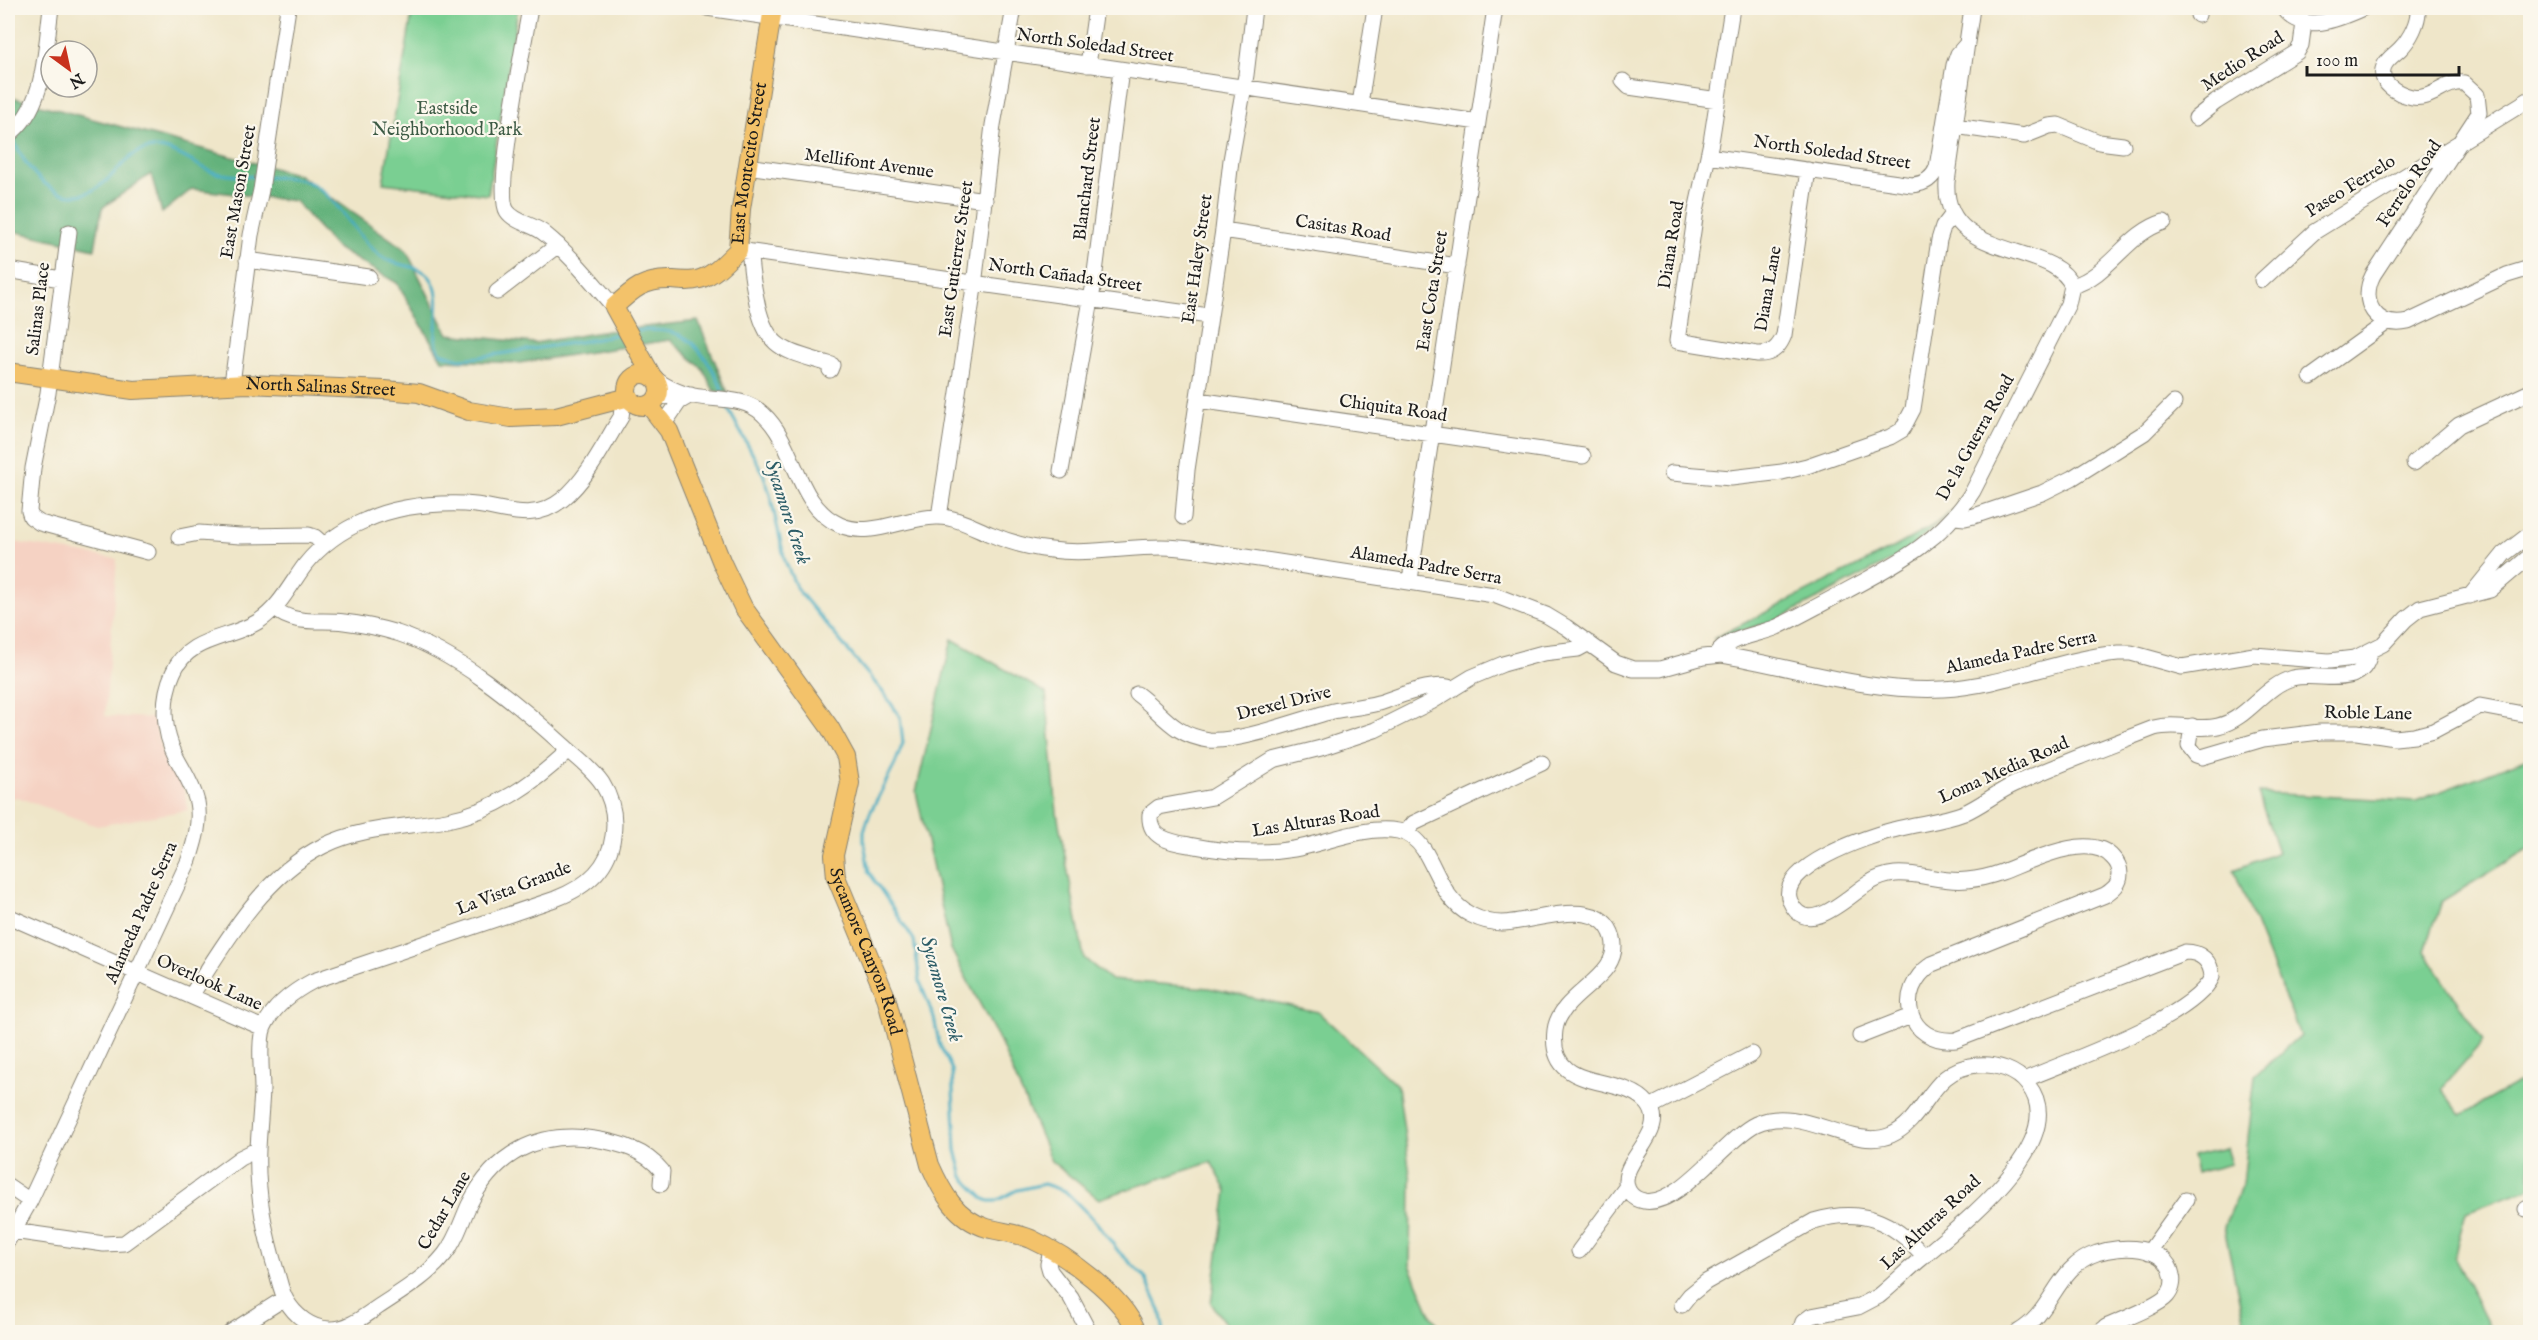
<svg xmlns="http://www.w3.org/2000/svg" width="2538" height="1340" viewBox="0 0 2538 1340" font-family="'IM FELL English',serif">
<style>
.built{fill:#f5d2c3}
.green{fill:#7acf92;stroke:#4b7657;stroke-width:1.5}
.forest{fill:#63b27c;stroke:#40674c;stroke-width:1.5}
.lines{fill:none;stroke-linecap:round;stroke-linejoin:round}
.stream{stroke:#42acc2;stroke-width:3}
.minor-casing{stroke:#868172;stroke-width:17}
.major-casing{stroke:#868172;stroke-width:20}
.minor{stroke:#fff;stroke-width:15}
.major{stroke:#f3c26a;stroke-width:18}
.labels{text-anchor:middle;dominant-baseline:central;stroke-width:4.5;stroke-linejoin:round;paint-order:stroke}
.street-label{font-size:18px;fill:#1c1c1c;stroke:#fbf7ec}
.park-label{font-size:18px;fill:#3d5b45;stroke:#fbf7ec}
.water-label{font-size:20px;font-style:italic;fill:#2d5d67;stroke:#fbf7ec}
</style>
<rect width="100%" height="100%" fill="#fbf7ec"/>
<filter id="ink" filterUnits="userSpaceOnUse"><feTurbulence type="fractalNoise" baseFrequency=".0167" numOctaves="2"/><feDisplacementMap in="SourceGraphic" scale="12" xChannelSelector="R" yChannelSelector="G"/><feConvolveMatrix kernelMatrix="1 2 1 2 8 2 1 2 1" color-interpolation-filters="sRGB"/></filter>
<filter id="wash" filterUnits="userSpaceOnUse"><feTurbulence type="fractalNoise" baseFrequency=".008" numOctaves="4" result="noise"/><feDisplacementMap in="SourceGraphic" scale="24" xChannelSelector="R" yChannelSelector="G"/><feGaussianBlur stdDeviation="1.35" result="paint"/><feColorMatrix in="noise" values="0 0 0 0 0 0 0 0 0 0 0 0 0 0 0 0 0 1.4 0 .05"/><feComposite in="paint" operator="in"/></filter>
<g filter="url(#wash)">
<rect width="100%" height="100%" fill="#efe6c9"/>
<path class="built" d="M8,541l109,18 -12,157 49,2 8,34 22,37 4,21 -91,16 -80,-29 -9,2z"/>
<path class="green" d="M413,8h105l-30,187 -105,-12z
M1953,510l-50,44 -126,66 -64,19 182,-92 39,-22z
M952,639l94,54 11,120 27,145 27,22 98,8 109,24 80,74 13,96 -1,83 22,52 12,15h-213l-20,-29 16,-112 -16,-29 -112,37 -48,-38 -51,-119 -49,-93 -35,-157z
M2530,757v91l-88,53 -17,50 58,90 -42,48 20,26 69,-39v112l-64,24 -12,44 38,76h-246l-22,-105 19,-43 12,-108 45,-41 -66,-165 44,-18 -20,-59 158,8z
M2226,1148l5,16 -35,9 -4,-17z"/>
<path class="forest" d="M8,96l291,79 107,75 42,84 86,9 73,-12 91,-10 30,72 -14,-2 -11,-22 -33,-29 -151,23 -77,-3 -45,-77 -61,-35 -41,-47 -103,-12 -30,24 -11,-39 -49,34 -7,41 -87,-19v-28l4,-4 -4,-6z"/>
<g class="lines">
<path class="stream" d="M13,138c12,32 47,75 85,49 21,-13 30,-40 59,-39 21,1 39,19 59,25 13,3 28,3 41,4
M267,177c13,0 28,0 41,5 29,12 47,56 74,75 16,12 41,5 51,25 12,23 -5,56 8,71l19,6 20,-2 118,-18 23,-6
M633,331c15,-1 33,-2 47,4 17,7 37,38 42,55
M726,405l37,68 7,21 15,67 12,28 89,107 14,21 3,26 -8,21 -25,49 -6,18v11l5,30 45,68 6,42 14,36 5,25 13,27 4,80 7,27 21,22 5,2h7l21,-11 27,-6 21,7 31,31 23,30 26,25 15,33 4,22"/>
</g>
</g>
<g filter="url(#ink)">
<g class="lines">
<g class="minor-casing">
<path id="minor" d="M530,8c-5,30 -36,184 -23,203 8,12 27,13 38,23 26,21 47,48 69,73
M707,8l771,114
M1732,8l-21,134 -15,69 -19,130 80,13c14,1 22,-6 27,-19l24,-165
M2284,8c18,27 55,11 79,0
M2418,8c1,14 -8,31 -18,41 -6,6 -13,10 -16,17 -7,17 14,28 28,31 20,4 34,-17 52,-14l13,12 2,18 -106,162c-14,27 3,54 35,47l99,-47 23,-7
M2198,15l1,-7
M1088,65l8,-57
M1623,81l6,6 89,13
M1360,104l15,-96
M2196,118l20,-16 81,-50 4,-7 3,-22
M1955,126l69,10 25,-10 9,-1 41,17 24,3
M8,135c38,-27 37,-85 43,-127
M1708,156l204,29c12,-1 21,-6 25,-18l17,-102 4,-11 7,-8
M747,166l238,34
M1223,230l234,36
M69,232l-21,161 -15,75 -4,43 2,6 9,6 108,29
M738,250l471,66
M750,253c0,16 3,30 6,45 10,54 29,52 76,67l-2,5
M247,260l122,17
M8,270l53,9
M2262,280l52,-48 216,-133
M2072,286c37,-10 55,-53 92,-64
M497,292l61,-47
M2311,377l75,-54
M657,380c8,6 19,11 28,14 26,8 57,0 78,20 34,31 32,91 77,111 32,14 65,-9 98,-8 18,0 35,10 52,17 19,8 40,14 61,16 37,5 73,-3 110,-3 15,0 30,2 45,4l288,44 52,20 20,12 50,36 17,6h27l43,-12 19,-2c73,12 146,38 221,34 59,-3 116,-30 175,-36h13l51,14 72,-12 75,6 26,-3 28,-14 23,-25 14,-11 70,-18 40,-34
M232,384l19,-149 10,-45 27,-182
M657,397l29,-3
M1198,400l385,56
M668,418l11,-16 12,-7
M2414,463l45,-38 71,-33
M1061,471l32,-183 28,-218
M1672,473l59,5 51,-6 25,-6 83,-29 12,-7 11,-21 26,-169 4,-13 10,-13
M939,517l34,-223 20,-169 21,-117
M1183,517l4,-47 36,-240 8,-70 15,-85 8,-67
M1955,517l10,1 9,-2 68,-23 30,-15 72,-45 30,-30
M179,537l20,-4 41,3 69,-1 6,2 9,8
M1410,580l85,-572
M2470,596l34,-42 26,-20
M274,608c20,18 46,11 70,14 18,2 36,6 53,11 59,19 121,71 166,112 13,12 29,23 39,38 10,16 14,34 11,53 -4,33 -29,52 -58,63l-242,82c-19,10 -40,26 -49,46 -6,14 -2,46 -2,63 -1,20 -3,39 -4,59 -2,41 6,82 18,121 3,9 5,21 10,30 9,16 25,28 43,29 19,1 34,-12 49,-22 24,-16 49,-30 67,-53 12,-15 16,-32 24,-49 25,-51 69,-75 125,-66 26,4 51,11 68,32l-1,13
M1589,643l-11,6 -35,4 -40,11 -31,13 -41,25 -56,28 -54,18 -48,12 -60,37 -54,10 -9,7c-2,24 20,28 39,31 35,7 69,10 105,4 33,-6 70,-24 104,-18 12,2 20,10 26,19 14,23 21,52 47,65 10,5 20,8 31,8 31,0 99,-30 111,15 10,40 -53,54 -58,92 -8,66 67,41 93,74 24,30 -38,61 -18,89 4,5 8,7 14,8 34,7 82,-63 112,-77 44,-21 96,28 135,11 37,-17 38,-66 86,-70 18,-2 40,5 51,20 45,56 -70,142 -106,173 -15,12 -28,26 -43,38l-21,11 -47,9 -8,6 -3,10
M1716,655c12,-18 42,-20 61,-28 23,-11 46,-24 69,-36 50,-27 96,-50 127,-100l95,-187 4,-18c-17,-45 -130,-24 -125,-104l25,-174
M1137,694c26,19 35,41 72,46 30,3 92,-21 124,-29 15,-3 31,-4 45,-8 18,-5 59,-24 75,-14
M2192,726l-3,20 7,9 6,2 61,-18 57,-7h37l38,6 19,-2 19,-5 47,-25 43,8 7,-1
M1405,833l9,-10 128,-60
M8,916l255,112
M191,996c34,-54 73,-121 132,-150 41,-20 80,-18 124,-26 48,-9 87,-37 122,-70
M1860,1036l51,-20
M2024,1080c43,-19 169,-61 188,-103 -1,-16 -11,-25 -27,-25l-229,88c-49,4 -63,-49 -24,-76l173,-69c7,-5 15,-10 15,-21 0,-6 -3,-12 -7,-16 -23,-28 -84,4 -111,14 -11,4 -23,7 -35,8 -25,3 -48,-8 -72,-6 -9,1 -18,4 -26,9 -19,11 -62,58 -79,18 -14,-34 79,-65 103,-71 24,-7 48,-8 71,-17 18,-8 33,-21 51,-29 45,-21 93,-38 139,-56 22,-6 43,3 64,-2 30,-7 45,-39 74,-48 28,-7 71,14 78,-26
M1650,1107l102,-53
M8,1186l22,15
M2526,1209l4,-2
M13,1231l91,13 20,-1 116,-85 18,-9
M8,1240l22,-39 159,-341c6,-19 12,-38 8,-58 -4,-17 -13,-30 -21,-45 -13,-26 -15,-57 -3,-84 15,-37 56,-33 86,-52 21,-14 31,-36 46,-56 16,-20 37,-35 61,-45 31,-14 64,-17 98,-16 37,1 66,22 99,-5 25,-21 41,-55 58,-82l1,-8 7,-11
M1051,1251l-3,13 2,7 21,27 18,34
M1579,1251l48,-65
M2149,1252l37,-52
M1682,1305l8,-10 16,-13 108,-61c47,-14 78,-1 110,35
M231,1332l54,-34
M2018,1332c35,-19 38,-66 79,-79 23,-8 69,-9 75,22 2,7 0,15 -5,21 -8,10 -48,25 -61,31l-6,5"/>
</g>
<g class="major-casing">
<g id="major">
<path id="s1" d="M8,372l125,18 114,-6 138,6 34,3 50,18 42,7 45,-2 73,-19"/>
<circle cx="643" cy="390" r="16"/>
<path id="s2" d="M652,376l-38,-69c19,-18 30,-28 58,-27 10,1 19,2 28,-1 16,-5 26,-18 38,-29l3,-41 32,-201"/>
<path id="s3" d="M649,405l20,26 53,132 21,44 87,121 16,29 4,26 -16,72 2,22 50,120 44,168c12,27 26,54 57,63 14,4 30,5 44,11 37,17 91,56 106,93"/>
</g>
</g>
<use href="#minor" class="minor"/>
<use href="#major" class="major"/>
</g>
</g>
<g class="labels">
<g class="street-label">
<text transform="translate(1095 46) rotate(8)">North Soledad Street</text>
<text transform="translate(2243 62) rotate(-33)">Medio Road</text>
<text transform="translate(1832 153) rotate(8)">North Soledad Street</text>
<text stroke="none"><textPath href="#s2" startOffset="309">East Montecito Street</textPath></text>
<text transform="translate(869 164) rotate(8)">Mellifont Avenue</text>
<text transform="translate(1088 179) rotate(-83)">Blanchard Street</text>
<text transform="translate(2410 184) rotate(-56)">Ferrelo Road</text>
<text transform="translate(2351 187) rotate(-32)">Paseo Ferrelo</text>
<text transform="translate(239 192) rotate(-80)">East Mason Street</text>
<text transform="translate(1343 229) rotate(9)">Casitas Road</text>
<text transform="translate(1672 245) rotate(-81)">Diana Road</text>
<text transform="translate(957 259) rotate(-82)">East Gutierrez Street</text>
<text transform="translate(1198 259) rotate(-82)">East Haley Street</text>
<text transform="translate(1065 276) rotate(8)">North Cañada Street</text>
<text transform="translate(1769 289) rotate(-80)">Diana Lane</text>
<text transform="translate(1433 291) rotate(-81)">East Cota Street</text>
<text transform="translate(39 309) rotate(-83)">Salinas Place</text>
<text stroke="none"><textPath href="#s1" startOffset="314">North Salinas Street</textPath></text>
<text transform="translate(1393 409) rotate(8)">Chiquita Road</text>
<text transform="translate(1976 438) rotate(-61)">De la Guerra Road</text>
<text transform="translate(1426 566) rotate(10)">Alameda Padre Serra</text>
<text transform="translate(2021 653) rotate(-12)">Alameda Padre Serra</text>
<text transform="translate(1284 704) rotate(-14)">Drexel Drive</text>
<text transform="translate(2368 714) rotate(1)">Roble Lane</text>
<text transform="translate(2004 771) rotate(-24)">Loma Media Road</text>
<text transform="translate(1316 822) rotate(-9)">Las Alturas Road</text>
<text transform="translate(514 889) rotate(-21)">La Vista Grande</text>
<text transform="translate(142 913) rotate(-66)">Alameda Padre Serra</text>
<text stroke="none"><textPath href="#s3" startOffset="608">Sycamore Canyon Road</textPath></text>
<text transform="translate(209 983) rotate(24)">Overlook Lane</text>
<text transform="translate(445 1211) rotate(-60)">Cedar Lane</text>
<text transform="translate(1931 1223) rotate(-43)">Las Alturas Road</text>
</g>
<g class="park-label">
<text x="447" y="109">Eastside<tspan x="447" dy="21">Neighborhood Park</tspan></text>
</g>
<g class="water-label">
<text transform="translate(787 512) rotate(72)">Sycamore Creek</text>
<text transform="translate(941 989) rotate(74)">Sycamore Creek</text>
</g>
</g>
<rect width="2538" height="1340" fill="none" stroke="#fbf7ec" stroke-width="30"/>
<g transform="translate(69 69) rotate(147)"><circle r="28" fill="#fbf7ec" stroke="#a29f99" stroke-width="1.5"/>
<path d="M0-4.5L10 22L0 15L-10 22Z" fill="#c8321e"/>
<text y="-9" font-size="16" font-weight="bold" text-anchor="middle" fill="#1c1c1c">N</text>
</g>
<path d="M2307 66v9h152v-9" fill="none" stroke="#1c1c1c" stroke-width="3"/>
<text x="2316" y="66" font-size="18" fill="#1c1c1c" stroke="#fbf7ec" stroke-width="4.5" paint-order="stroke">100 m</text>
</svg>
